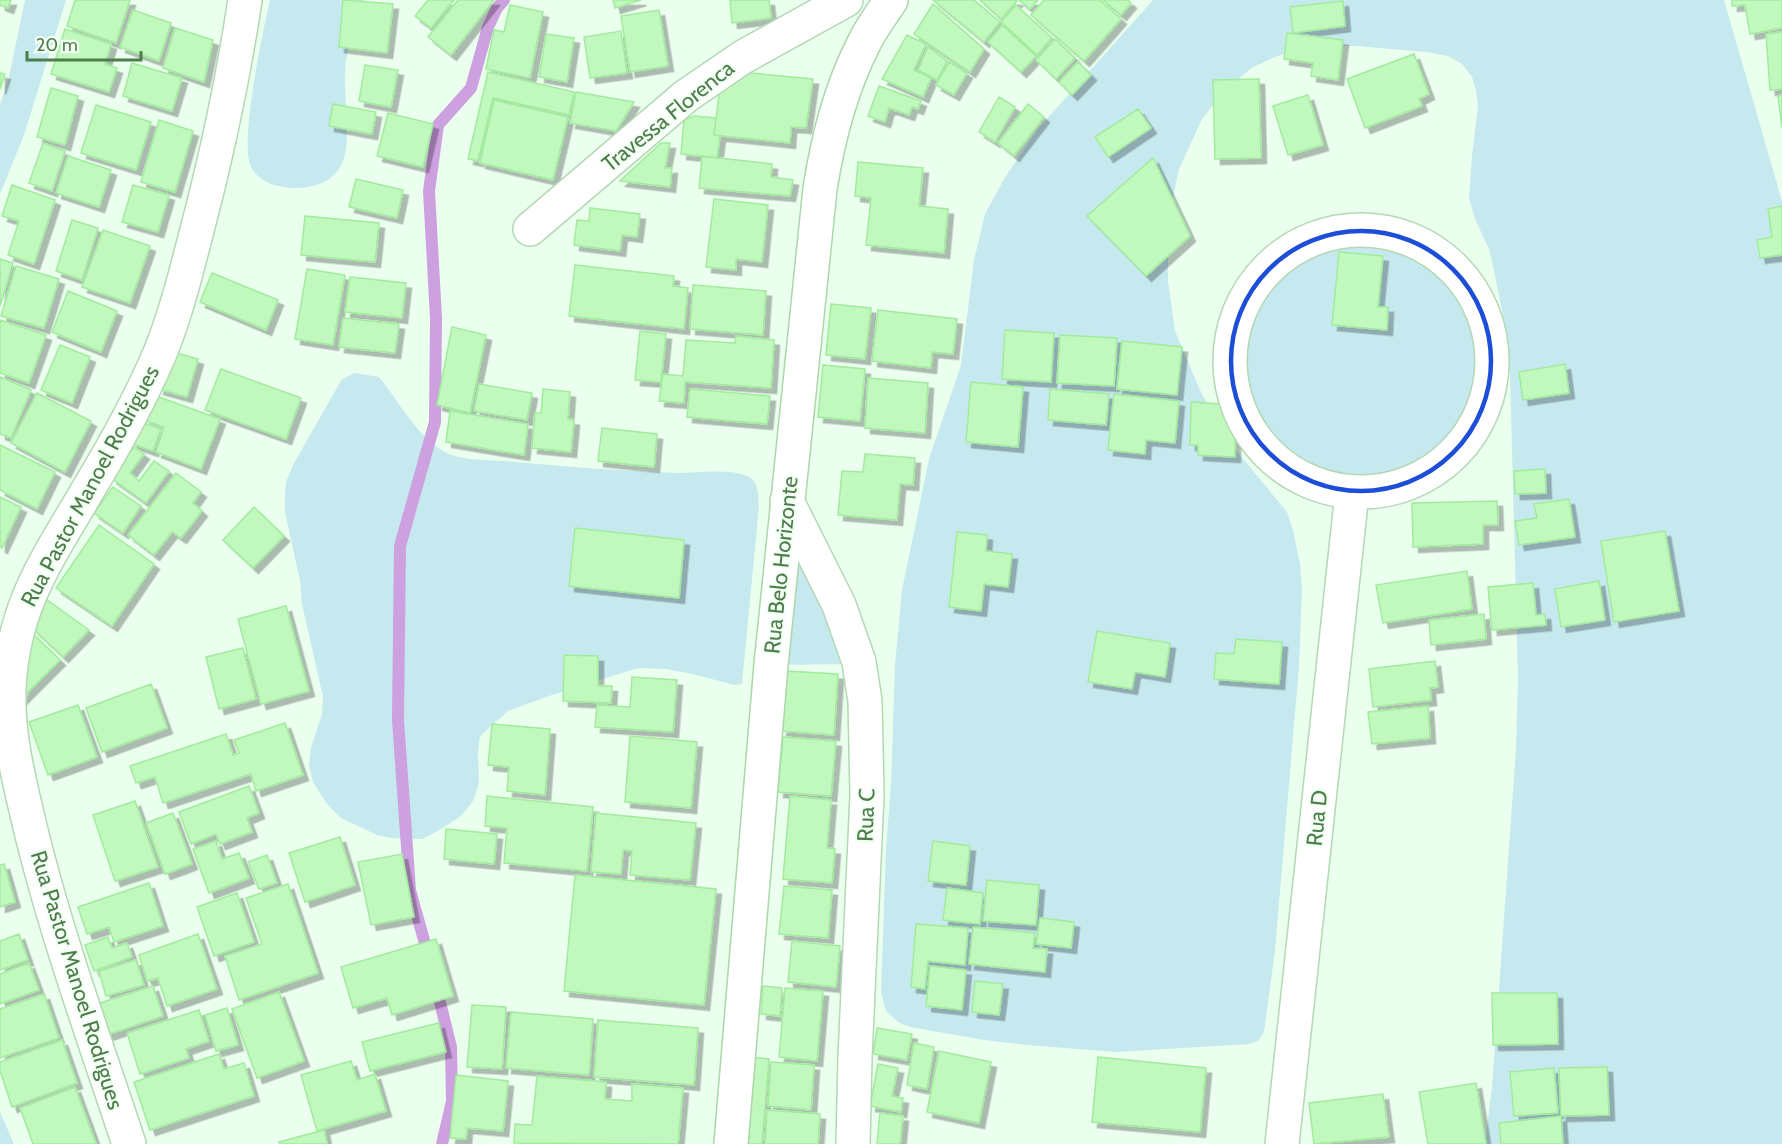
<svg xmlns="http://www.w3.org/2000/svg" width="1782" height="1144" viewBox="0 0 1782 1144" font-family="Cabin,sans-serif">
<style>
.green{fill:#c5e9ef}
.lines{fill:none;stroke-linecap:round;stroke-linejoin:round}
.stream{stroke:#cda0df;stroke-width:12}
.building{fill:#c1f8be;stroke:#a1ec9c;stroke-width:1.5;filter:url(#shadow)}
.street-casing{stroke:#b3d8b4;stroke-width:36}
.secondary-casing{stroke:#abd7ab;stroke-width:36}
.street{stroke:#fff;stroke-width:33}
.secondary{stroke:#fff;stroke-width:33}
.marked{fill:none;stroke:#1d4ed8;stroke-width:4.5;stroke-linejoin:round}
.labels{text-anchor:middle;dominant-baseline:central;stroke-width:5;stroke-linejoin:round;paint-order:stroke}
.street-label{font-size:22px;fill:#4d7e49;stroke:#f3fff5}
</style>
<defs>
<filter id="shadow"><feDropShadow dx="5.5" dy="5.5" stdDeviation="0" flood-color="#0004"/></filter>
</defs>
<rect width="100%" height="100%" fill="#eaffee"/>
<path class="green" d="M25,0h41l-42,135 -24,59v-89l9,-28z
M270,0h94c-6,20 -15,41 -18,61 -5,31 9,84 -7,108 -10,15 -28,19 -45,19 -15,0 -35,-5 -43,-21 -12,-25 12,-136 19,-167z
M1153,0h571l58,201v943h-297l7,-57 24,-338 2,-71 -8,-305 -5,-47 -11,-56 -5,-21 -14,-30 -6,-21 3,-42 6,-50 -2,-16 -4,-13 -10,-13 -14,-8 -21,-4 -71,-6h-35l-21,3 -25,8 -24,11 -29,26 -20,25 -23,50 -8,38 -3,31v43l7,50 24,57 26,49 62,75 6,18 7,34 2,25 -3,78 -24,283 -11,82 -5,8 -9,4 -134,8 -89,-7 -43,-5 -74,-13 -12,-5 -12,-11 -5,-19 5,-143 5,-65 4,-119 7,-75 27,-131 32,-94 13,-105 11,-46 19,-35 33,-49z
M1231 361a130 130 0 1 1 260 0a130 130 0 1 1-260 0Z
M355,373l24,4c21,25 36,58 66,75 14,8 42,8 58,9 58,5 116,10 174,12 20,0 55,-5 72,4 10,5 9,19 10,29l-17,178 -8,1 -41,-11 -28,-5 -27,-1 -89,28 -41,15 -28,25 -2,16 1,32 -6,17 -12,15 -25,16 -14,7 -31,-1 -14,-3 -36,-17 -14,-14 -14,-22 -4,-16 2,-18 11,-34 1,-17 -21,-93 -2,-23 -15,-69v-16l1,-14 7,-17 49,-86z
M787,517l67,147 -82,1z
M0,1112l14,32h-14z"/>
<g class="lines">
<path class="stream" d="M429,958l-19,-68 -12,-170 2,-174 35,-124 1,-104 -7,-127 9,-66 33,-37 17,-61 9,-19 7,-8
M436,986l15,61 1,54 -10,43"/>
</g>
<path class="building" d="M0,0h11l-3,8 -8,-3z
M75,0h55l-14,43 -49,-17z
M343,0l50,4 -6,49 -48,-6z
M428,0h26l-23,28 -16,-12z
M458,0h36l-43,55 -23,-18z
M613,0h28l-26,8z
M730,0h39l2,18 -39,5z
M933,0h41l26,22 -16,20z
M980,0h36l1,1 -16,18z
M1019,0h19l-8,9z
M1044,0h56l21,19 -37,42 -53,-46z
M1103,0h25l3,3 -10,12z
M1732,0h50v28l-32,6 -5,-29 -13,1z
M1343,1l2,25 -52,7 -3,-26z
M933,4l51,45 -14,23 -56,-38z
M510,5l33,7 -13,66 -44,-9 8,-39 10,2z
M1016,5l36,33 -15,17 -36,-33z
M133,10l38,13 -12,38 -39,-14z
M659,10l9,56 -38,6 -9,-56z
M1002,25l34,31 -15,16 -33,-30z
M175,28l38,12 -9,42 -41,-14z
M65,29l46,15 -6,20 12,4 -8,24 -58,-18z
M621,31l6,42 -37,5 -6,-41z
M1782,32v57l-12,1 -4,-56z
M1287,33l56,7 -5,40 -27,-4 2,-13 -29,-4z
M546,34l28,4 -7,44 -28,-5z
M907,35l19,9 -12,26 17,8 -8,19 -41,-18z
M1055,39l20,19 -19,21 -20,-19z
M928,47l19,14 -10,19 -19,-10z
M1414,54l15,40 -10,5 3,7 -57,22 -18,-49z
M949,62l18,11 -13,22 -18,-10z
M1078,62l13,13 -19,20 -13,-13z
M132,63l50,15 -10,33 -49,-15z
M365,65l33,5 -7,37 -32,-6z
M488,72l86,20 -5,23 -76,-17 -15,63 -10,-2z
M739,72l74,7 -7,49 -15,-1 -1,16 -76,-8 6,-48z
M0,73l5,1 -5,15z
M1259,79l2,79 -46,1 -2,-79z
M879,86l42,15 -3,8 -6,-2 -3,8 -20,-7 -4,14 -17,-6z
M51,88l27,8 -13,49 -28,-8z
M576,92l58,10 -18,29 -46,-8z
M1308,95l15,50 -35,10 -15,-49z
M1782,95v33l-4,-32z
M999,97l16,10 -20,35 -16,-10z
M494,100l74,17 -15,63 -73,-17z
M333,104l43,8 -4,22 -43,-8z
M1028,104l16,13 -30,39 -16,-13z
M96,105l55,17 -15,48 -55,-17z
M1138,109l13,19 -43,29 -13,-20z
M388,113l45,11 -10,43 -46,-11z
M694,116l22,2 -2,17 6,1 -3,22 -36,-4 3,-34z
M159,120l34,11 -18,61 -34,-10z
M43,143l22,8 -13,40 -23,-8z
M661,143h9l-5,25h7l-2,19 -50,-6z
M68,156l43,14 -12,37 -43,-14z
M702,156l70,8 -1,13 22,3 -3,16 -91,-8z
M1153,158l37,78 -44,40 -59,-60z
M858,162l65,6 -4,38 29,3 -4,44 -78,-8 5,-47 -16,-2z
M356,179l47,11 -6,28 -48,-11z
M12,185l43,15 -21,64 -26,-9 11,-34 -17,-5z
M133,185l36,10 -11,37 -36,-10z
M714,199l54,6 -6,57 -26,-3v11l-30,-3z
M1782,206v49l-22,3 -3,-18 15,-3 -4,-28z
M590,208l50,6 -3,23 -15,-2 -2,16 -46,-6 3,-25 12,1z
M305,216l74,7 -4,39 -74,-7z
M72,220l26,8 -16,52 -26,-9z
M103,230l47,16 -20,57 -48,-16z
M1339,252l44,4 -5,51h10l-1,23 -55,-5z
M0,259l13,4 -13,43z
M575,265l99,11 -1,10 15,2 -4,41 -115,-13z
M16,266l43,13 -15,49 -43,-12z
M307,269l38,6 -12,70 -38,-6z
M212,273l66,27 -12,30 -66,-28z
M350,277l56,6 -4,35 -57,-6z
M693,285l73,6 -3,44 -73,-6z
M68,291l49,20 -16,41 -49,-20z
M831,304l40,4 -6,51 -39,-4z
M878,310l79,9 -4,35 -21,-2 -1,16 -59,-7z
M343,318l56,6 -4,29 -56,-6z
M0,320l46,15 -17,48 -29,-10z
M452,327l34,8 -16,78 -33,-8z
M1005,330l49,3 -3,49 -49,-3z
M640,331l26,3 -5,48 -26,-2z
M1060,335l57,3 -3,48 -57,-3z
M736,336l38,4 -3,48 -86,-6 -1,21 -25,-2 4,-27 20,2 3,-36 49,3z
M1122,341l60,6 -5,48 -60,-6z
M60,345l30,12 -18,46 -31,-13z
M170,351l28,8 -11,38 -29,-8z
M1565,364l4,29 -46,7 -4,-28z
M823,365l42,4 -5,52 -42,-4z
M221,369l80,29 -15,41 -81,-29z
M0,377l31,13 -20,48 -11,-4z
M868,378l60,5 -3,50 -60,-5z
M971,382l52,5 -5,60 -52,-5z
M479,384l53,9 -5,27 -53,-9z
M543,389l27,3 -2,27 6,1 -3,32 -39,-4 3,-35h6z
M690,389l80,7 -3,28 -80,-7z
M1050,389l59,5 -3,31 -58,-5z
M37,393l54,28 -26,51 -54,-29z
M1114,394l65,7 -4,42 -29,-3 -1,14 -37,-4z
M159,397l61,22 -19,50 -45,-17 8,-25 -21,-7z
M1191,402l31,2 13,14v39l-37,-2v-10h-8z
M450,411l78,13 -4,31 -78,-13z
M138,421l23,8 -8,22 -23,-8z
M602,428l55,6 -3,33 -56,-6z
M0,445l55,27 -18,37 -37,-19z
M134,447l10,7 -14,19 9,8 15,-20 15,10 -23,32 -35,-25z
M865,454l50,4 -2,27 -13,-1 -3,36 -59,-5 4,-44 21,1z
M1545,469l1,24 -31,1 -1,-23z
M176,473l25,19 -8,11 9,8 -21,27 -9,-6 -18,23 -26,-20z
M113,487l28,19 -18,27 -29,-20z
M0,497l21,10 -19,41 -2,-1z
M1569,499l6,38 -56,8 -4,-24 22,-3 -3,-14z
M1497,501l1,24h-15v19l-70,3 -1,-44z
M254,507l30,29 -31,32 -30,-28z
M99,525l55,39 -42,62 -56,-38z
M575,528l109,12 -5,58 -110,-12z
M1665,531l14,80 -65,11 -13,-81z
M957,532l30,3 -1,16 26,3 -4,33 -24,-3 -3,27 -32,-4z
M1467,571l5,38 -89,14 -7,-38z
M1599,581l6,39 -44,7 -6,-38z
M1533,583l3,32 9,-1 1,11 -54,5 -4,-43z
M46,599l43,31 -26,27 -30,-28z
M286,606l23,85 -48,13 -23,-85z
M1484,614l2,25 -55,6 -2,-25z
M1097,631l73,12 -5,34 -30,-5 -3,17 -44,-7z
M32,633l28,27 -39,39z
M1236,639l46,3 -3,42 -65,-5 2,-26 18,1z
M243,648l13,51 -37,10 -13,-52z
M564,655l34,1v30h14l-1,17 -48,-2z
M1435,661l3,26 -8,1 1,12 -58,7 -4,-38z
M785,671l53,3 -4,61 -53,-4z
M632,677l45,3 -4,52 -78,-5 2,-22 33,2z
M151,684l16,44 -65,24 -16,-44z
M78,705l19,52 -49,18 -19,-53z
M1428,706l2,32 -58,6 -4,-32z
M285,723l18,52 -47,16 -5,-17 -88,29 -8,-26 -19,6 -6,-17 96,-32 7,21 6,-2 -5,-13z
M492,724l58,5 -5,66 -38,-4 2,-24 -21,-2z
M630,736l67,6 -6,66 -66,-6z
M783,737l53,4 -5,55 -53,-4z
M249,786l10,27 -12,5 5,14 -32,12 -4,-10 -25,10 -12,-32z
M487,796l106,11 -6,64 -83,-8 3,-35 -22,-2z
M790,796l41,4 -4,48 8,1 -3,34 -49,-4z
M135,801l23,66 -43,14 -22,-66z
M173,813l19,51 -27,10 -19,-51z
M596,813l100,10 -6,57 -60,-5 2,-24 -9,-1 -2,24 -30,-2z
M446,829l51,5 -3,30 -50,-5z
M340,837l15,48 -50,17 -16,-49z
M216,841l6,18 17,-6 10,25 -40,15 -16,-44z
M933,841l37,5 -4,39 -38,-4z
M402,854l12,63 -43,8 -13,-63z
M267,855l10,28 -18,6 -11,-27z
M4,864l11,38 -15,5v-42z
M575,875l141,14 -12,116 -140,-14z
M987,880l52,5 -3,40 -53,-4z
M149,883l14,43 -49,16 -5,-15 -22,7 -9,-27z
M288,884l30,89 -79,27 -14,-44 37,-12 -16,-46z
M784,886l48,4 -4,48 -49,-4z
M947,888l36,5 -3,31 -37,-4z
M237,893l17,49 -40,14 -17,-49z
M1040,918l34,4 -3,26 -35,-4z
M916,924l52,4 -3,37 -37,-4 -3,28 -14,-2z
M973,927l62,6 -2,15 14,1 -2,23 -76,-8z
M19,934l9,26 -28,10v-29z
M198,934l19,55 -50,17 -9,-28 -11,3 -8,-26z
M108,937l4,11 15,-5 5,14 -38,14 -9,-26z
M436,939l17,57 -61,19 -5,-17 -34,10 -12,-41z
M792,941l48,5 -4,41 -48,-5z
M136,960l8,25 -38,11 -7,-25z
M29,963l10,27 -39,14v-30z
M930,966l36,4 -4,40 -36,-4z
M975,981l28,3 -4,31 -27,-3z
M153,986l10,30 -56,19 -10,-31z
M763,986l19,2 -2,28 -19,-2z
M785,988l38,3 -6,70 -38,-4z
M279,992l25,69 -47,17 -25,-69z
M1492,993h65l1,51 -65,1z
M44,994l15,44 -59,20v-49z
M472,1005l34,2 -4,62 -35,-2z
M227,1008l11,37 -22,6 -11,-36z
M199,1010l10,31 -23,8 3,9 -49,16 -13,-41z
M511,1012l82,7 -4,56 -83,-7z
M598,1020l100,8 -4,57 -100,-8z
M439,1023l7,29 -76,19 -8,-29z
M877,1028l35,6 -5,26 -34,-6z
M62,1040l15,43 -65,24 -12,-36v-9z
M914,1043l20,4 -7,42 -20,-4z
M939,1051l52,11 -12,61 -52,-11z
M219,1054l5,15 20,-6 10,33 -104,34 -16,-48z
M751,1057l18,2 -7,85h-19z
M1098,1057l108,11 -6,64 -108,-10z
M351,1061l6,19 18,-6 11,37 -69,20 -16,-56z
M771,1062l43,3 -3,45 -43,-4z
M878,1064l20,4 -6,28 11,2 -2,14 -31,-6z
M1607,1067l2,48 -48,1 -2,-48z
M1554,1068l4,45 -44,3 -4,-44z
M456,1075l52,6 -5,50 -36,-3 -1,11 -16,-1z
M537,1076l69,6 -1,17 27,2v-17l51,4 -5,56 -164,-1 1,-19 17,1z
M1476,1083l10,61h-58l-9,-52z
M75,1087l21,57h-63l-13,-36z
M1383,1094l6,43 -75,7 -5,-41z
M767,1110l53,4 -2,30h-53z
M880,1113l23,3 -3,28h-23z
M1561,1116l2,28h-62l-2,-21z
M324,1130l3,14h-47l-1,-2z"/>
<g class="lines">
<g class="street-casing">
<path id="street" d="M530,229l156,-133 57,-39 103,-57
M1230 361a131 131 0 1 1 262 0a131 131 0 1 1-262 0Z
M787,501l52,104 20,57 6,39 2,94 -12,262 -2,87
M129,1144c-34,-103 -72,-207 -98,-313 -11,-47 -24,-95 -22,-143 4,-84 40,-131 80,-200 26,-43 51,-88 71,-135 15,-37 25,-76 35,-115 21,-79 38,-158 50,-238
M1282,1144l70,-651"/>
</g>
<g class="secondary-casing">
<path id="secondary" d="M731,1144l40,-479 49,-476c8,-51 20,-99 44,-146 7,-15 18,-29 27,-43"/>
</g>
<use href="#street" class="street"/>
<use href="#secondary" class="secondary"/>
</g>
<path class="marked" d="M1231 361a130 130 0 1 1 260 0a130 130 0 1 1-260 0Z"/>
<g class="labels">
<g class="street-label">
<text transform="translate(668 116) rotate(-39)">Travessa Florenca</text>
<text transform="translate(90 486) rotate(-62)">Rua Pastor Manoel Rodrigues</text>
<text transform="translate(781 565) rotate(-84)">Rua Belo Horizonte</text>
<text transform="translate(866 815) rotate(-88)">Rua C</text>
<text transform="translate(1317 818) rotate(-84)">Rua D</text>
<text transform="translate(77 980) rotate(73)">Rua Pastor Manoel Rodrigues</text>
</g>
</g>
<path d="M27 51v9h114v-9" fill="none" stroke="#4d7e49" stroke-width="3"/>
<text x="36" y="51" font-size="18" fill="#4d7e49" stroke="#f3fff5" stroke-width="4.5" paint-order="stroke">20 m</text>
</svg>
